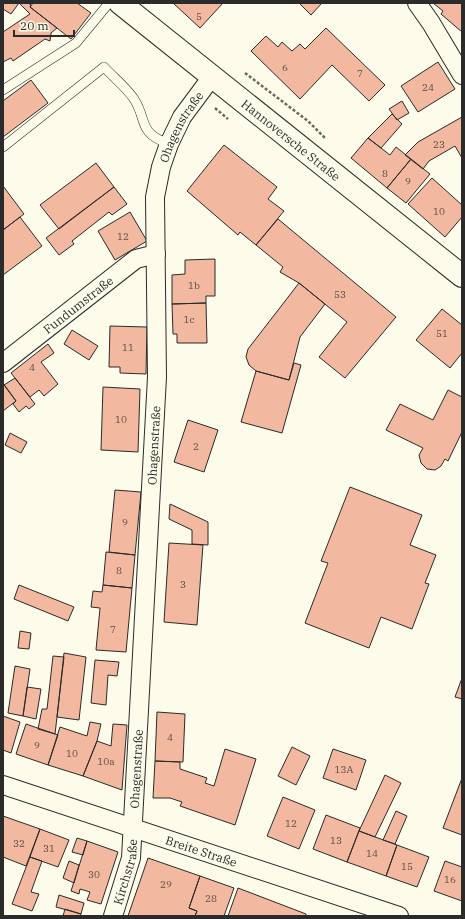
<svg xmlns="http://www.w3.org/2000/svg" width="465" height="919" viewBox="0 0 465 919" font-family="'IBM Plex Serif',serif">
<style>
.building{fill:#f2b8a0;stroke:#2b2b2b}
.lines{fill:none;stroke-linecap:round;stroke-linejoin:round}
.service-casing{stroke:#2b2b2b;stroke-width:10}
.minor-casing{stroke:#2b2b2b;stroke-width:20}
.primary-casing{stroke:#2b2b2b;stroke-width:24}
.path{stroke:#6a6964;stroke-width:2.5;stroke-dasharray:3 2;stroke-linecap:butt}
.service{stroke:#fdfbea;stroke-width:9}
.minor{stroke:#fdfbea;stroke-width:18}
.primary{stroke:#fdfbea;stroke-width:22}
.labels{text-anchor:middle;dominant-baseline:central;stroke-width:3;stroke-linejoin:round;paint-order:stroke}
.number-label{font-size:10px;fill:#5d4e48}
.street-label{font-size:12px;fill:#2b2b2b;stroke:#fdfbea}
</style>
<rect width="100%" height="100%" fill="#fdfbea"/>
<path class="building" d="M3,3h16l-8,11 -8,-5z
M19,3h9l3,2 -1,2 27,21 -6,5 -1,8 -5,-2 -32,22 -2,-3 -8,4v-30l27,-18z
M33,3h44l14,10 -20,26 -41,-32z
M173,3h50l-23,25z
M299,3h23l-11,12z
M433,3h29v29l-21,-18 2,-3z
M326,28l59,57 -16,16 -37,-36 -32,34 -49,-48 15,-15 12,11 4,-5 10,9 8,-7 5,5z
M438,62l17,27 -37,23 -17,-26z
M31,80l17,23 -45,34v-36z
M402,101l7,12 -12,7 -8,-11z
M392,114l10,10 -21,24 -13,-10z
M462,117v41l-7,-12 -26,15 -6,8 -18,-14 13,-13z
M368,138l22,17 6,-8 15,12 -24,29 -36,-30z
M224,145l53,42 -9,12 16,12 -28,34 -16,-13 -2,3 -51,-44z
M411,159l19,15 -24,29 -19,-15z
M96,163l18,24 -55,42 -19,-24z
M432,178l30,27v12l-17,20 -37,-33z
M3,186l21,28 -21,16z
M114,187l13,17 -15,11 -3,-3 -37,29 2,3 -15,11 -13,-17z
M130,212l17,29 -32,19 -17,-29z
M20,217l22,29 -39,29v-45z
M278,219l118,98 -51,61 -26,-21 28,-35 -48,-39 -19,-11 3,-5 -27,-22z
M215,259v37h-9v7l-34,1v-29l13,-1v-14z
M299,283l26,21 -25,33 -11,43 -33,-9 -7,-6 -3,-8 2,-8z
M206,303l1,40h-30v-9h-4l-1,-30z
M442,309l20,16v28l-12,15 -34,-28z
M110,326l37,1 -1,47 -26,-1v-6h-11z
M72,330l26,16 -9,14 -25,-16z
M48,344l6,9 -13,9 17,22 -14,12 -5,-6 -9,7 -19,-24z
M294,363l7,2 -19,68 -41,-11 15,-51 33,9z
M15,378l20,26 -6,5 -3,-3 -7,6 -6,-8 3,-3 -12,-16z
M3,383l13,18 -13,10z
M103,387l37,2 -2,63 -37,-2z
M448,390l14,7v35l-14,29 -3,-2 -4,7 -6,4 -8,-1 -6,-6 -2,-8 4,-7 -37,-18 14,-26 33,16z
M188,420l30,10 -14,42 -30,-10z
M10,433l17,9 -6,11 -16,-8z
M350,487l72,28 -12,30 26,10 -11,28 4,1 -17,45 -31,-12 -12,31 -64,-25 23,-60 -7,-2z
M115,490l26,2 -6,63 -26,-3z
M170,504l38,18v23l-16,-1v-14l-23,-11z
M169,543l34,2 -6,80 -33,-3z
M106,552l29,3 -3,33 -29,-3z
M19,585l55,22 -6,14 -54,-22z
M103,585l29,3 -6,64 -30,-2 4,-42 -9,-1 2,-16 9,1z
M20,631l11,2 -2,16 -11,-1z
M64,653l22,4 -7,63 -22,-3z
M53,656l11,1 -9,77 -17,-5 4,-20h5z
M95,660l24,2 -2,14 -9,-1 -2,30 -15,-2z
M15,666l15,3 -7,47 -15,-3z
M462,678v21l-7,-2z
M27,687l14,2 -5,30 -13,-3z
M157,712l28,2 -2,48 -28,-1z
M3,716l17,6 -9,31 -8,-3z
M90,722l11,2 -4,17 -14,35 -35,-11 12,-38 27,9z
M26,724l32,11 -10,30 -32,-11z
M113,724l14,1 -5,65 -39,-14 14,-35 14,5z
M292,747l18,9 -14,29 -18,-9z
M225,749l31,10 -21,66 -55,-19 2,-4 -12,-4h-17l2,-37 25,1v7l27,9 -2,5 9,3z
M333,749l33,11 -10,30 -33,-12z
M385,775l16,8 -26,54 -16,-6z
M462,778v57l-19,-7z
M283,797l32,13 -16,39 -32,-13z
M396,811l11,5 -12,28 -12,-4z
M326,815l34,13 -13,34 -34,-13z
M3,816l37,13 -14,37 -23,-9z
M40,829l29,11 -11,27 -28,-10z
M359,831l38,14 -11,31 -39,-14z
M77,838l10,3 -4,14 -11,-3z
M87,841l31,11 -17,52 -14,-4 3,-8 -10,-3 -1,5 -8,-3z
M397,845l32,12 -12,30 -31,-11z
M30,857l12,4 -11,31 8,2 -7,17 -20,-7z
M148,858l52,18 -11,32 8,3 -2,5h-67z
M69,861l10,4 -5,18 -11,-5z
M445,861l17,6v34l-28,-10z
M200,876l34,12 -10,28h-29l2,-5 -8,-3z
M238,888l68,26v2h-78z
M59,895l25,8 -3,11 -25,-7z
M65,909l16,5 -1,2h-17z"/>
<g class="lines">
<g class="service-casing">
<path id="service" d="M3,90l73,-47 33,-40
M3,147l101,-80c9,10 22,20 30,32 14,22 3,33 35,45"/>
</g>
<g class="minor-casing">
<g id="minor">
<path d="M417,3l14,20 31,52"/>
<path id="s1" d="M3,363l133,-104 20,-5"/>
<path id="s2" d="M3,785l396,131"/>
<path id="s3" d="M113,916l18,-58 26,-481 -2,-180 6,-30 8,-23 13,-27 29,-39"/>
</g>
</g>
<g class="primary-casing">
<g id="primary">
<path id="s4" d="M120,3l342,273"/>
</g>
</g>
<path class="path" d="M245,73l63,48 17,17
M215,108l13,11"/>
<use href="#service" class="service"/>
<use href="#minor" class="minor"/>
<use href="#primary" class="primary"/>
</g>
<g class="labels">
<g class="number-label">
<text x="199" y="16">5</text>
<text x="285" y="67">6</text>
<text x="360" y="73">7</text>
<text x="428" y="87">24</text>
<text x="439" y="144">23</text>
<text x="385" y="173">8</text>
<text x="408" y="181">9</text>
<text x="439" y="211">10</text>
<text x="123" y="236">12</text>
<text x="194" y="285">1b</text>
<text x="340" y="294">53</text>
<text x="189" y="319">1c</text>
<text x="442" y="333">51</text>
<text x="128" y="347">11</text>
<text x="32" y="367">4</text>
<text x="121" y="419">10</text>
<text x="196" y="446">2</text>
<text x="125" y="522">9</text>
<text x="119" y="570">8</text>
<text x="183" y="584">3</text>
<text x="113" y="629">7</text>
<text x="170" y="737">4</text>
<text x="37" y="745">9</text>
<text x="72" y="753">10</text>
<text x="106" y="761">10a</text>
<text x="344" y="769">13A</text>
<text x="291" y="823">12</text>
<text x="336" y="840">13</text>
<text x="19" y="843">32</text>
<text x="49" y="848">31</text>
<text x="372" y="853">14</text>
<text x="407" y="866">15</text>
<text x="94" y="874">30</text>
<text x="450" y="879">16</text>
<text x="166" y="884">29</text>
<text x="211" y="898">28</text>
</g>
<g class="street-label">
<text stroke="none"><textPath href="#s3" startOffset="798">Ohagenstraße</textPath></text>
<text stroke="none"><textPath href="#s4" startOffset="219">Hannoversche Straße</textPath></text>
<text stroke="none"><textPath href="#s1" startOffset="95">Fundumstraße</textPath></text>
<text stroke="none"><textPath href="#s3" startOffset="474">Ohagenstraße</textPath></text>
<text stroke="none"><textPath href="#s3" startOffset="150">Ohagenstraße</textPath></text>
<text stroke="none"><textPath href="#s2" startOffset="209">Breite Straße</textPath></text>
<text stroke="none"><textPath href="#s3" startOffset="46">Kirchstraße</textPath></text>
</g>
</g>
<rect width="465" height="919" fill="none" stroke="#2b2b2b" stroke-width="8"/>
<path d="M14 30v6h60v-6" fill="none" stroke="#2b2b2b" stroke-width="2"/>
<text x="20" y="30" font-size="12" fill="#2b2b2b" stroke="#fdfbea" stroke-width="3" paint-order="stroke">20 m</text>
</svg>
